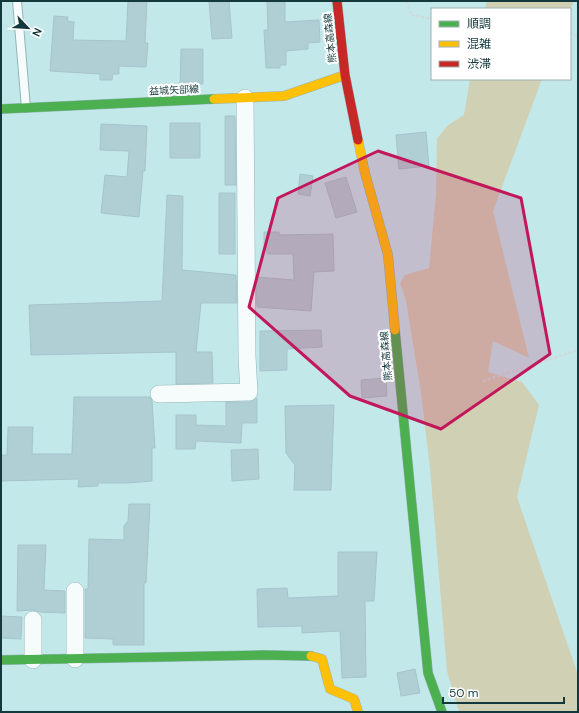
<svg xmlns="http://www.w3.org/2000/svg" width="579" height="713" viewBox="0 0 579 713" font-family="'DM Sans','Noto Sans JP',sans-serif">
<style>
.green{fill:#d0d0b4}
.building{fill:#afcfd4;stroke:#a6c5cb}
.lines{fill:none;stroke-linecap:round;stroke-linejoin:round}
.lane-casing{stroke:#94b5b7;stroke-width:10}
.street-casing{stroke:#94b5b7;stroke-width:18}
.fast-casing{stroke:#94b5b7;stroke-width:10}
.slow-casing{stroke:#94b5b7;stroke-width:10}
.jam-casing{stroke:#94b5b7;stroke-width:10}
.path{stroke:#cfdadc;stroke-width:2.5;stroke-dasharray:3 2;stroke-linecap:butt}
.lane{stroke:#f6fcfc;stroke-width:8}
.street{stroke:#f6fcfc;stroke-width:17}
.fast{stroke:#4caf50;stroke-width:9}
.slow{stroke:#ffc107;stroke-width:9}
.jam{stroke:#c62828;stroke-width:9}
.marked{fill:#c2185b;fill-opacity:0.2;stroke:#c2185b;stroke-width:3;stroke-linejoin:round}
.labels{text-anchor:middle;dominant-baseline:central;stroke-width:4;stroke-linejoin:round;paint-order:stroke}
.street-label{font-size:10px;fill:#13393c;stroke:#fff}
</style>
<rect width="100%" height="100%" fill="#c3e8ea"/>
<path class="green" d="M487,1h87l-4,8h-85z
M470,79h72l-49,132 36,147 -36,-17 -5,31 34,10 17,23 -22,92 61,178v37h-119l-12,-41 -17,-203 -9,-75 -15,-92 -6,-18 5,-8 24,-7 7,-74 1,-55 10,-13 17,-11z"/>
<path class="building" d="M128,1h19l-2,42h3l-2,24 -27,-1v8h-6l-1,6h-12v-6l-50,-3 4,-55 14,1 -1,4 7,1 -1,18 53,1z
M209,1h20l3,37 -20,1z
M267,1h18v21l34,-2 1,22 -12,1v6l-22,2v14h-6v3h-14l-2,-38h4z
M181,49h22v35h-23z
M225,116h10l1,69h-11z
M170,123h30v35h-30z
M101,124l46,2 -2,45h-2l-4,46 -38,-4 4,-38 22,2 2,-26 -29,-1z
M426,132l3,34 -30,3 -3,-34z
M300,174l13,2 -3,20 -12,-2z
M346,177l11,35 -21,6 -11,-35z
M219,193h16v61h-16z
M167,195l16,1 -1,74 54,5 1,28h-36l-5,49h16l1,31 -37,1v-32l-145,3 -2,-50 133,-4z
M264,232h15v3l54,-1 1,37 -20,1 -3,39 -54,-4 -1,-30 38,3 -1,-26h-26v-4h-3z
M321,330l1,17 -35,2v21l-27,1v-40z
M386,378l1,18 -25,2 -1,-18z
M74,397h76l2,4 3,47h-3v33l-25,2h-29v3l-20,1 1,-8 -78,2v-26h6l1,-28h25l-1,27h40z
M257,398v25h-15l-1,20 -45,-2 -1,8h-19v-34h20v10l30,1v-24h24z
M334,405l-3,85h-37l1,-25 -9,-12 -1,-47z
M258,449l1,30 -27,2 -1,-31z
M129,504h21l-4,79h-2v62h-31v-6l-28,-1v-49h3l1,-50 35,1v-14l4,-5z
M18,545h28l-2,45 21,1v22l-26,-1 -6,-2 -16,1z
M338,552h39l-3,49h-9l1,76 -24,1 -2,-47 -38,2v-7l-44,1 -1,-38 30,-1 1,10 50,-2z
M1,616l21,1 -1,22 -20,-1z
M415,669l5,24 -19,3 -4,-23z"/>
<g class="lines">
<g class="lane-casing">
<path id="lane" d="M17,1l9,107"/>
</g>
<g class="street-casing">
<path id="street" d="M159,394l90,-2 -2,-35 -2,-259
M75,591v68
M33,620v40"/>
</g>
<g class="fast-casing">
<path id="fast" d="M1,109l213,-10
M395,330l33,343 14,39
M1,660l262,-5 48,1"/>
</g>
<g class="slow-casing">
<path id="slow" d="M214,99l70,-3 61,-21
M358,140l7,33 23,82 7,75
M311,656l11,3 8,30 24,10 4,13"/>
</g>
<g class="jam-casing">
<path id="jam" d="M337,1l8,74 13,65"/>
</g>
<path class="path" d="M407,1l4,14 21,4
M570,33l8,3
M483,381l95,-31"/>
<use href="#lane" class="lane"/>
<use href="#street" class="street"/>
<use href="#fast" class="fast"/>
<use href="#slow" class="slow"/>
<use href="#jam" class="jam"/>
</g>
<path class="marked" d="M378,151l143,47 29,156 -109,75 -91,-33 -101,-89 29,-109z"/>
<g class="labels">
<g class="street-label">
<text transform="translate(330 38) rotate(-96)">熊本高森線</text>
<text transform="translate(174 90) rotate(-3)">益城矢部線</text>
<text transform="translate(386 356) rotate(-95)">熊本高森線</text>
</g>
</g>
<rect width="579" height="713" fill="none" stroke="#13393c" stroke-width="4"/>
<rect x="431" y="8" width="140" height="72" fill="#ffffff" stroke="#a1b0b1"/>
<rect x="439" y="21" width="20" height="6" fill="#4caf50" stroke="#a1b0b1"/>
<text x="467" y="28" font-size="12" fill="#13393c">順調</text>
<rect x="439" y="41" width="20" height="6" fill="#ffc107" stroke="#a1b0b1"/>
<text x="467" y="48" font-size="12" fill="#13393c">混雑</text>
<rect x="439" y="61" width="20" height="6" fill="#c62828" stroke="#a1b0b1"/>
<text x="467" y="68" font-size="12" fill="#13393c">渋滞</text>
<g transform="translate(28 28) rotate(115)" stroke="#ffffff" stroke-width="3" paint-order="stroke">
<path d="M0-3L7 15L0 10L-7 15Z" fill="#13393c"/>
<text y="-6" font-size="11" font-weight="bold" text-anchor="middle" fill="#13393c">N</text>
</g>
<path d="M443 697v6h121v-6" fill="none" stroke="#13393c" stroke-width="2"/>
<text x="449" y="697" font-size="12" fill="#13393c" stroke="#ffffff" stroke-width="3" paint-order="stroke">50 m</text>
</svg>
